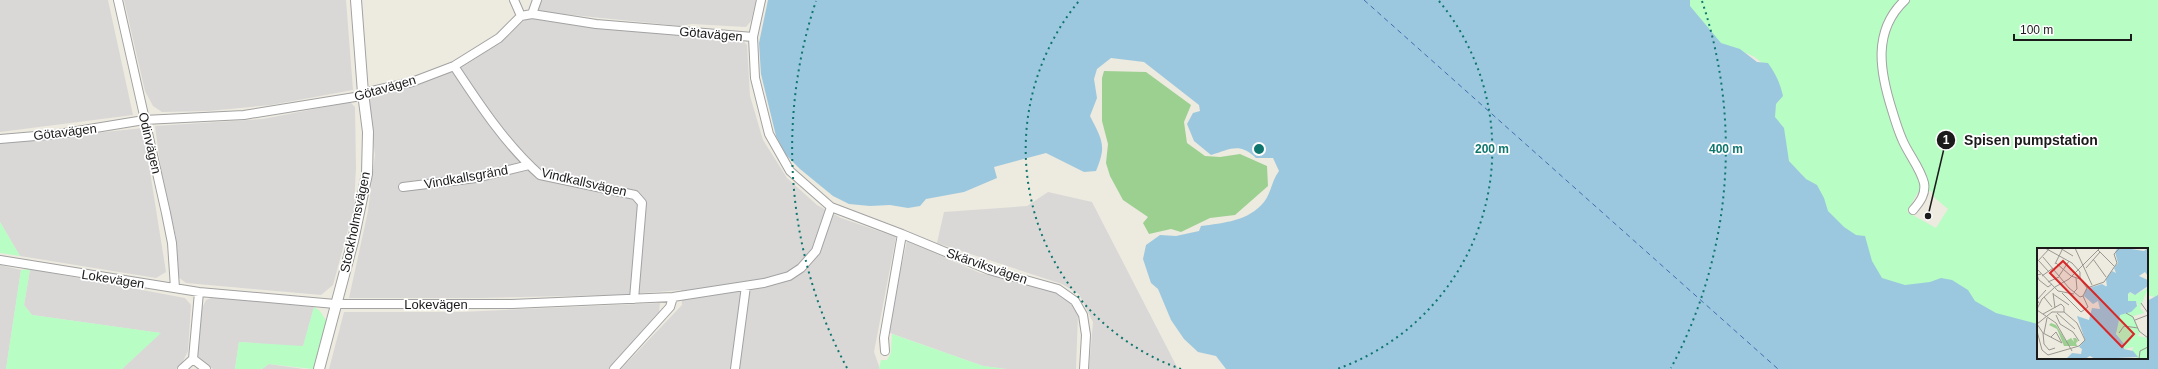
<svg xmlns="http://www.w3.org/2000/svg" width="2158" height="369" viewBox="0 0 2158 369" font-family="Arial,sans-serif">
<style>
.residential{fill:#d9d8d7}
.forest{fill:#9cd091}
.park{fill:#b7fdc4;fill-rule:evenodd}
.water{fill:#9cc8df}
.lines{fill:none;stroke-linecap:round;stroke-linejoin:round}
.ferry{stroke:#426daf;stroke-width:1;stroke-dasharray:5 4;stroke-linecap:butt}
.minor-casing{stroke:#a2a2a2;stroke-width:10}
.tertiary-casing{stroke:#a2a2a2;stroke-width:12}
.minor{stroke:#fff;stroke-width:8}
.tertiary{stroke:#fff;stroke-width:10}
.ring{fill:none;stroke:#0f766e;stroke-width:2;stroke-dasharray:2 4}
.labels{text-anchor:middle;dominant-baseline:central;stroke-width:3.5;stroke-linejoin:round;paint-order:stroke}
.street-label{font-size:13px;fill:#1b1b1b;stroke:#fff}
.inset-river{fill:none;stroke:#9cc8df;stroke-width:2}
.inset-road{fill:none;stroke:#999791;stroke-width:1}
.view{fill:#d62828;fill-opacity:0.15;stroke:#d62828;stroke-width:2}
.inset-edge{fill:none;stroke:#1b1b1b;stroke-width:2}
.centre{fill:#0f766e;stroke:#fff;stroke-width:2}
.ring-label{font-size:12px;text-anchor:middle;font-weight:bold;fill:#0f766e;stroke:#fff;stroke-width:3.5;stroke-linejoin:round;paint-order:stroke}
.leader{fill:none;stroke:#1b1b1b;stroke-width:1.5}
.callout-dot{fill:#1b1b1b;stroke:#fff;stroke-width:1.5}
.mark-label{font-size:12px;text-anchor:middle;font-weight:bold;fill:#fff}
.callout-label{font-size:14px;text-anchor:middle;font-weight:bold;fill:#1b1b1b;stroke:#fff;stroke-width:3.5;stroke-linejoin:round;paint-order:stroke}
</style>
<rect width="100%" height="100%" fill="#edeadf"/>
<path class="residential" d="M0,0h108l25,115 -133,17z
M124,0h222l7,90 -82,15 -63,6 -46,1 -9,-6 -8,-15z
M542,0h214l-5,21 -5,6 -54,-3 -12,2 -127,-13 -15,-3z
M527,18l67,10 148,12 5,5 3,51 13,44 24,38 30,27 24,13 55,19 -22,115 6,17h-259l61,-64 -1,-15 -63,5 -140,3h-129l19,-87 7,-56 -8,-59 83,-25 56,-34z
M350,102l5,5 1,61 -2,39 -21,78 -12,10 -135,-12 -9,-7 -1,-39 -15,-67 -6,-44 108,-7z
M143,128l23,144 -10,6 -136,-22 -20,-34v-79z
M1048,192l44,10 86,167h-89l4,-47 -14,-28 -17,-10 -125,-41 7,-31 83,-6z
M907,241l73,32 76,17 18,13 4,11 -2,55h-70l-23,-3 -96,-34z
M0,265l21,5 -15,99h-6z
M30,269l155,29 6,7 -3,46 -6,12 -6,6h-54l38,-36 -128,-18 -8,-10z
M219,295l95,12 -11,40 -64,-5 -4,27h-22l-16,-11 4,-48 5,-10z
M660,303l-1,9 -50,57h-280l15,-57h117z
M269,364l35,5h-42z"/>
<path class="forest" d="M1104,71l42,1 45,33 -7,17 3,21 18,13 15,1 20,-3 27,12 1,20 -33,29 -25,3 -29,14 -10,-3 -22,5 -6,-11 5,-6 -25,-17 -13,-24 -4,-13 2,-19 -6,-23v-43z"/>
<path class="park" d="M1686,0h472v302l-3,-5 -8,-2v-46h-109v78l-34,-7 -79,-37 -16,3 -6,-1 -3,2 -24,-8 -21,-43 -11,-4 -42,-55v-3l-11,-9 -18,-48 2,-14 4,-1c1,-9 -2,-15 -6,-23 -16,-30 -28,-23 -54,-36 -9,-5 -30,-33 -33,-43zM1931,191l4,7 13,11 -12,19 -29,-16 11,-20z
M0,222l20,34 -20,-3z
M30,269l-6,36 8,10 129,18 -39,36h-116l15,-99z
M314,307l6,4 7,11 -14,47 -44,-5 -7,5h-27l4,-27 64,4z
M892,334l91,32 23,3h-126l-1,-1 2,-8h6l4,-7z"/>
<path class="water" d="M768,0h922v6l31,37 19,6 17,13 11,1c8,11 12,20 15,33l-7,8 -1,13 9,11 5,33 17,18 11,6 7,13 4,13 16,16 12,8 9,1 7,25 10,17 23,7 25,-3 11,-4 11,2 16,10 7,11 21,12 42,11v34h109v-57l11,-6v74h-932l-10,-13 -18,-4 -14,-13 -13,-19 -13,-31 -7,-6 -8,-24 3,-14 14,-10 16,1 23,-5 2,-5c22,-3 48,-5 63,-24 7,-9 8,-22 15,-31l-6,-13h-17c-16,-16 -26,-9 -45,-3l-17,-14 -7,-17 6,-11 7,-2 -1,-6 -55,-43 -33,-4 -14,11 -3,10 3,19 -7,18c12,24 17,29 6,55l-12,1 -38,-19 -52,14 3,11 -33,14 -38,7 -6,7 -12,2 -18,-3 -20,1 -21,-2 -16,-8 -33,-27 -14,-14 -10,-19 -15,-62 -2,-31z"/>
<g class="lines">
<path class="ferry" d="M1364,0l414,369"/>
<g class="minor-casing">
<path id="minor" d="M118,0l48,213 6,30 3,45
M514,0l7,16
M761,0l-8,37 2,41 14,56 21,37 41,36 71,27 87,36 69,19 17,12 8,14 3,20 -2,34
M1905,0c-33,31 -25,72 -13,110 3,10 6,20 10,29 6,15 18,28 22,44 2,11 -4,19 -11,27
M532,14l5,-14
M454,66c25,38 52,79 86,109l95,20 7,8 -8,96
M0,139l59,-5 85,-14 100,-5 111,-18 8,-4 49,-11 42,-16 45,-28 22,-22 11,-2 64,10 157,13
M403,187l73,-9 53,-13
M0,260l199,32 136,12h177l161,-7 91,-14 25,-7 12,-8 15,-17 15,-44
M885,351l-1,-13 18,-104
M193,359l13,10
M182,369l11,-10 6,-67
M614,369l56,-62 3,-10
M735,369l11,-83"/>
</g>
<g class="tertiary-casing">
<path id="tertiary" d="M319,369l34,-128 14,-67 1,-42 -5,-39 -7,-93"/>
</g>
<use href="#minor" class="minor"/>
<use href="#tertiary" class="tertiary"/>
</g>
<g class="ring">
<path d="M1181 369A233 233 0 0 1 1079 1M1439 1A233 233 0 0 1 1337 369"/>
<path d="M847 368A467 467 0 0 1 816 1M1702 1A467 467 0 0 1 1671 368"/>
</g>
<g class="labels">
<g class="street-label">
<text transform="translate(711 34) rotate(5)">Götavägen</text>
<text transform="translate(385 88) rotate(-16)">Götavägen</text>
<text transform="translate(65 132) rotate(-7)">Götavägen</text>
<text transform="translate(150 143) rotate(77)">Odinvägen</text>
<text transform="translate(466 177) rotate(-10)">Vindkallsgränd</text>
<text transform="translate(584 182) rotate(13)">Vindkallsvägen</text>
<text transform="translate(355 222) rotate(-78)">Stockholmsvägen</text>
<text transform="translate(987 266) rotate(19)">Skärviksvägen</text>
<text transform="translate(113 279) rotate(9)">Lokevägen</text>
<text x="436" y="304">Lokevägen</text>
</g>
</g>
<g transform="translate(2037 248)">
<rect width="111" height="111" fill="#edeadf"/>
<path d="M14,75l5,2 10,16 5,-3 3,4 -1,-4h3l2,3 -2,2 1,3h-13l-7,-17 -8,-4z" fill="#9cd091"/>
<path d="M111,40l-8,20 4,5 -11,3 7,16 -2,4 10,2v21h-11l-5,-9 2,-3 -11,2 1,-5 -5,-3 -3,-11 4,-16 18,-9 -2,-4h-8l1,-9 6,3z" fill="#b7fdc4"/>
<path d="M88,0l19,3 4,-3v28l-3,-4 -6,4 9,4v6l-13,9 -5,-3 -2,2v7h8l1,5 -6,6 -11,3 -4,19 8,10v5l9,2 5,6 -43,2 -5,-3 -5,3h-19l6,-6 9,1 1,-5 -3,-2 6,-7 -8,-24 12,4 3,-12 8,1 -2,-8 -5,3 -9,-8 2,-7 16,-5 5,3 -1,-8 6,-8 4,2 -2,-5 4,-5 -3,-11 2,-3z" fill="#9cc8df"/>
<path class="inset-river" d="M73,111l-3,-72 36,-21h5"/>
<path class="inset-road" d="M8,0l27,15 8,9v7M23,0l13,8M38,0l17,37M61,2l16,16M6,9l26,31 11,9 3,-1M56,11l13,18M2,13l10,11M0,14l13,-14M19,15l15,13 9,3 7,9M18,16l8,-16M49,20l14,-16M0,21l21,22 16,3M4,26l-4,1 2,5 9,7 4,-3M5,28l11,-8M22,28l10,-15M11,34l11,-5M37,44l3,-3 -1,-11M16,45l2,15M25,45l19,19 7,-5 -5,-11M16,46l16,11M46,48l4,-8 17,-6 13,-19 -3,-9 6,-6M7,49l8,10M2,55l-2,-3 9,-10M104,55l7,10M0,61l5,-10 13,-12 14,-8 31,-31M0,62l19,13 16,28M20,65l18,16M89,65l7,4 6,14 9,7M6,66l18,-10 3,3v5M19,67l4,9 13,8 6,9M98,72l13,-5M0,76l15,-12h12l13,11 8,17 -6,6 -31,9 -6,-5 -5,-19M0,76l6,9 1,11M6,85l19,10 -6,-11 -5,5M7,85l3,-15M82,85l5,-7 14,2M7,96l5,6 6,-2M102,111l1,-8 8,-4"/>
<path class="view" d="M26,13l71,73 -12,13 -72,-74z"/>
<rect width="111" height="111" class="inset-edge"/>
</g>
<circle cx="1259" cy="149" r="6" class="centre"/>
<g class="ring-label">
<text x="1492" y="153">200 m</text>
<text x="1726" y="153">400 m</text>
</g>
<path class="leader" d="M1928 216L1946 140"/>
<g class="callout-dot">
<circle cx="1928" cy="216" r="4"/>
<circle cx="1946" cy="140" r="10"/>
</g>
<g class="mark-label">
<text x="1946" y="144">1</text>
</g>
<g class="callout-label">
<text x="2031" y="145">Spisen pumpstation</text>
</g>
<path d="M2014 34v6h117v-6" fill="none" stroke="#1b1b1b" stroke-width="2"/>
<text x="2020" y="34" font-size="12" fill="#1b1b1b" stroke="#ffffff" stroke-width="3" paint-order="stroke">100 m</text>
</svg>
